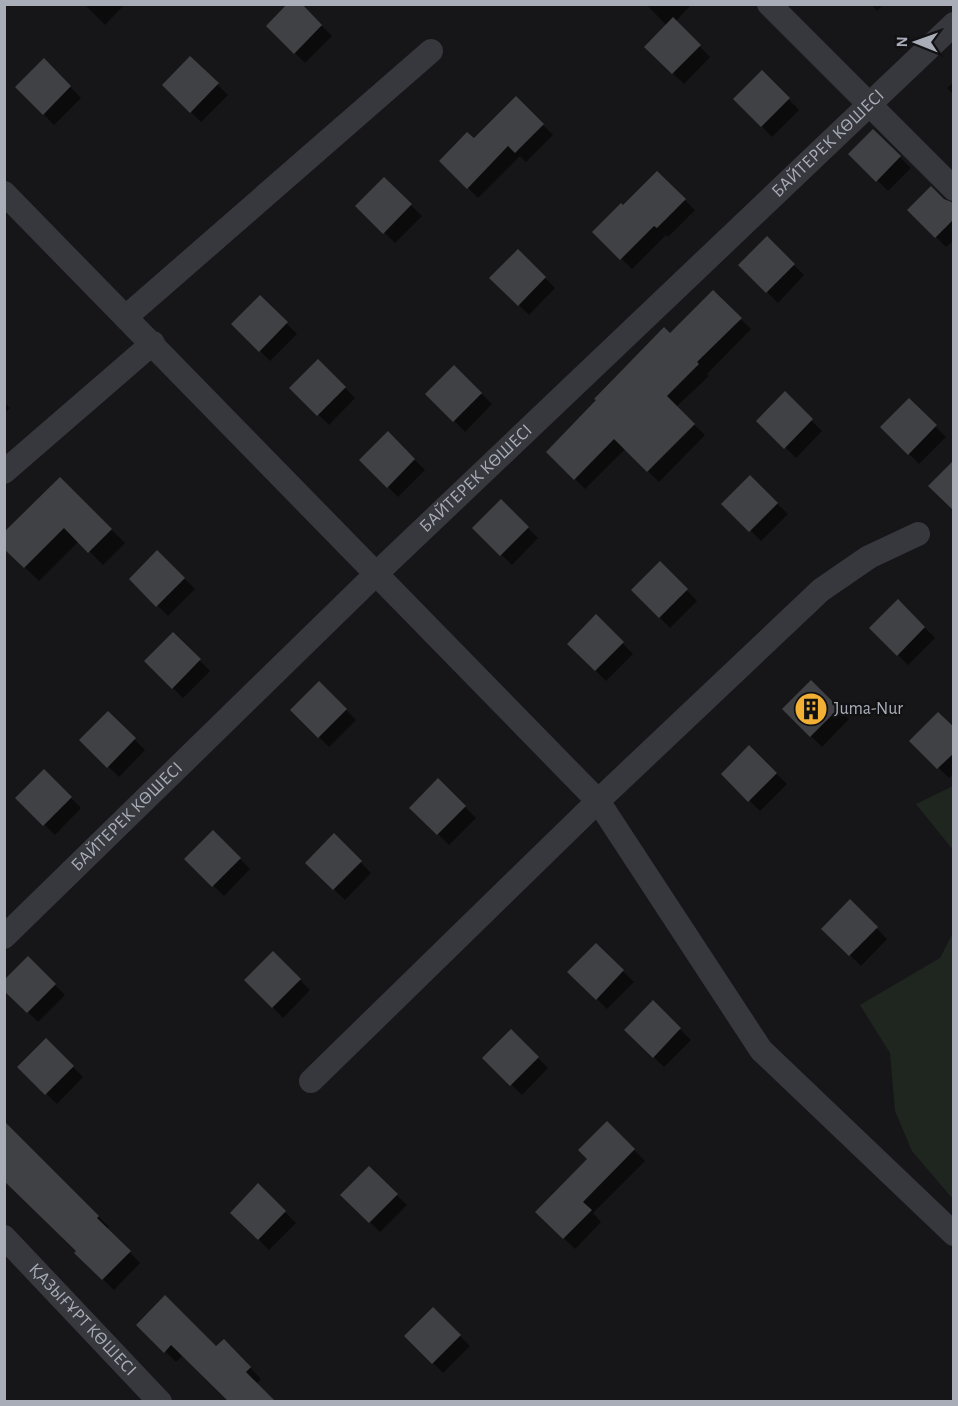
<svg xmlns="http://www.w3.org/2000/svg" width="958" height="1406" viewBox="0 0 958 1406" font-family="'Alegreya Sans',sans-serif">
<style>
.green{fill:#1e261f}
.shadow{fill:#0007}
.building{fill:#404145}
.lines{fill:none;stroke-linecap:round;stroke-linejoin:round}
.minor{stroke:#37383d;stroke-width:24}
.labels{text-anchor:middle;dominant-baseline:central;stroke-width:4.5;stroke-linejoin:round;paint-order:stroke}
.street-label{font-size:18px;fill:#a8adb8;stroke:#111113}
.poi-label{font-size:18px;fill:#a8adb8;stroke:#111113;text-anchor:start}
</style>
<rect width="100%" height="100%" fill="#161618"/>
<path class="green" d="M953,786v64l-37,-46z
M953,933v266l-41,-48 -17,-40 -5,-58 -30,-48 80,-47z"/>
<path class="shadow" d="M84,4h41l-20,21z
M300,4l32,32 -27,27 -37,-37z
M646,4h46l-17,18 35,35 -26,27 -38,-37 21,-21z
M871,4h13l-7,7z
M190,58l38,37 -27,27 -37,-37z
M44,60l37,38 -27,27 -37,-38z
M762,72l37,38 -27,27 -37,-38z
M954,82v13l-7,-7z
M516,98l37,37 -27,27 -6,-6 -42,42 -37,-37 33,-21z
M873,131l38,37 -23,23 -37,-37z
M657,173l38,37 -27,27 -2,-2 -34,34 -38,-37 29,-25z
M384,179l38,37 -27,27 -37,-37z
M943,201l11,3v36l-8,7 -37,-37z
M767,238l37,37 -26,28 -38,-38z
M518,251l37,37 -26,27 -38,-37z
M713,292l38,37 -44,45 2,2 -33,31 29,28 -46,47 -34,-33 -40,40 -37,-37z
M260,297l37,37 -27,27 -37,-37z
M318,361l37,37 -26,27 -38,-37z
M454,367l38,37 -27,28 -37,-38z
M785,394l37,37 -26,27 -38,-37z
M909,400l37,37 -27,27 -37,-37z
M4,402l6,6 -6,5z
M388,433l37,37 -27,27 -37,-37z
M750,477l38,37 -27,27 -37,-37z
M60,479l65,64 -22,22 -24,-24 -40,40 -35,-34z
M501,501l37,37 -26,27 -38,-37z
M157,552l38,37 -27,27 -37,-37z
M660,563l37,38 -27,27 -37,-38z
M898,601l37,37 -27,27 -37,-37z
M596,616l37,38 -27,27 -37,-37z
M173,634l37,37 -27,27 -37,-37z
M811,682l38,37 -27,28 -38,-38z
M319,683l37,37 -27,27 -37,-37z
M108,713l37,37 -26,27 -38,-37z
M954,730v44l-5,4 -38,-37z
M749,747l38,37 -27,27 -37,-37z
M44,771l37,37 -26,27 -38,-37z
M438,780l38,38 -27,27 -37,-37z
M213,832l37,37 -26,27 -38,-37z
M334,835l37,38 -26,27 -38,-37z
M850,901l37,38 -26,27 -38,-38z
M596,945l38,37 -27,27 -37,-37z
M273,953l37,37 -27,28 -37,-38z
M28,958l37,37 -27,27 -34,-33z
M653,1003l38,37 -27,27 -38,-37z
M511,1031l37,37 -26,27 -38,-37z
M46,1040l37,37 -26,27 -38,-37z
M4,1123l105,104 -2,2 33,34 -26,27 -38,-37 2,-2z
M607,1123l38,38 -52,52 8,9 -26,27 -38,-37 52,-53z
M369,1168l38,37 -27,27 -37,-37z
M258,1186l38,37 -27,27 -37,-37z
M433,1309l37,37 -27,27 -37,-37z
M138,1325l78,24 8,-8 37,38 -5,5 18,18h-44l-47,-47 -7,7z"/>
<path class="building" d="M287,4h15l20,21 -28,29 -28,-28z
M673,17l28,28 -29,29 -28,-27z
M190,56l29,27 -29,30 -28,-28z
M44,58l27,28 -28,29 -28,-28z
M762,70l28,28 -29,29 -28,-28z
M516,96l28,28 -29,29 -7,-7 -41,43 -28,-28 28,-29 7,6z
M873,129l28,27 -25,26 -28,-28z
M657,171l29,28 -29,29 -3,-2 -34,34 -28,-28 29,-29 2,2z
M384,177l28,27 -29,30 -28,-28z
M931,186l13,13 10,4v16l-19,19 -28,-28z
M767,236l28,28 -29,29 -28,-28z
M518,249l28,28 -28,29 -29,-28z
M713,290l29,28 -45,44 2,2 -32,32 28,28 -48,48 -33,-33 -40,41 -28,-28 50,-52 -2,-1 70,-72 6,6z
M260,295l28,27 -29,30 -28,-28z
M318,359l28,28 -29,29 -28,-28z
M454,365l28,28 -29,29 -28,-28z
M785,391l28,28 -29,30 -28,-28z
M909,398l28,27 -29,30 -28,-28z
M388,431l27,28 -28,29 -28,-28z
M954,460v51l-26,-25z
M750,475l28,28 -29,29 -28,-28z
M60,477l52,52 -24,24 -24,-25 -40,40 -20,-19v-17z
M501,499l28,28 -29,29 -28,-28z
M157,550l28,28 -29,29 -27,-28z
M660,561l28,28 -29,29 -28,-28z
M898,599l27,28 -28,29 -28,-28z
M596,614l28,28 -29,29 -28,-27z
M173,632l28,27 -29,30 -28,-28z
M811,680l28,28 -29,29 -28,-28z
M319,681l28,28 -29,29 -28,-28z
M108,711l28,27 -29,30 -28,-28z
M938,712l16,15v26l-17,16 -28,-28z
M749,745l28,28 -29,29 -27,-28z
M44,769l28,28 -29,29 -28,-28z
M438,778l28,28 -29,29 -28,-27z
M213,830l28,28 -29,29 -28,-28z
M334,833l28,28 -29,29 -28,-27z
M850,899l28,28 -29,29 -28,-27z
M596,943l28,27 -28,30 -29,-28z
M273,951l28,28 -29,29 -28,-28z
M28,956l28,28 -29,29 -23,-22v-11z
M653,1000l28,28 -28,30 -29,-28z
M511,1029l28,28 -29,29 -28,-28z
M46,1038l28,28 -29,29 -28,-28z
M4,1121l95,95 -2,2 34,33 -29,29 -28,-27 2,-2 -72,-70z
M607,1121l28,28 -52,53 9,8 -29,29 -28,-27 52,-53 -9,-9z
M369,1166l29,28 -29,29 -29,-28z
M258,1183l28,28 -28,29 -28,-27z
M165,1295l51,51 8,-7 27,28 -5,5 29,29h-47l-57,-56 -7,8 -28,-28z
M433,1307l28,28 -29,29 -28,-28z"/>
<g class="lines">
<g class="minor">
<path d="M769,4l185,185"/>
<path d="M4,193l594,608 163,249 193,184"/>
<path d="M127,316l304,-265"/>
<path d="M4,472l149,-129"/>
<path id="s1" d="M4,937l373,-364 577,-549"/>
<path d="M311,1081l287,-280 223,-211 48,-33 49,-23"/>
<path id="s2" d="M4,1237l156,165"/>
</g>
</g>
<defs>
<g id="building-disc" transform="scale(1.725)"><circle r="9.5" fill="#f2b134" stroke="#111113"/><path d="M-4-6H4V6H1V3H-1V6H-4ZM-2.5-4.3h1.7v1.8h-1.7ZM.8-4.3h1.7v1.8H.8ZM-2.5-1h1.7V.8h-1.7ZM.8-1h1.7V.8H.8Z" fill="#111"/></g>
</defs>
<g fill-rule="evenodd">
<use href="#building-disc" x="811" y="709"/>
</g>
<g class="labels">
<g class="street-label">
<text stroke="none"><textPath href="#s1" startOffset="1144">БАЙТЕРЕК КӨШЕСІ</textPath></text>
<text stroke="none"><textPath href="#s1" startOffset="658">БАЙТЕРЕК КӨШЕСІ</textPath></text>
<text stroke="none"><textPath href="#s1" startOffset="172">БАЙТЕРЕК КӨШЕСІ</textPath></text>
<text stroke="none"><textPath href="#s2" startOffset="114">ҚАЗЫҒҰРТ КӨШЕСІ</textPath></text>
</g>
<g class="poi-label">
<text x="834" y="709">Juma-Nur</text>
</g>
</g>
<rect width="958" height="1406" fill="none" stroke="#a8adb8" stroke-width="12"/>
<g transform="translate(916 42) rotate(271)" stroke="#111113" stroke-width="4.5" paint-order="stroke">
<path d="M0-4.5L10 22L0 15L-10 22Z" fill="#a8adb8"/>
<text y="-9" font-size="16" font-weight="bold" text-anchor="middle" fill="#a8adb8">N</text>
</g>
</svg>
